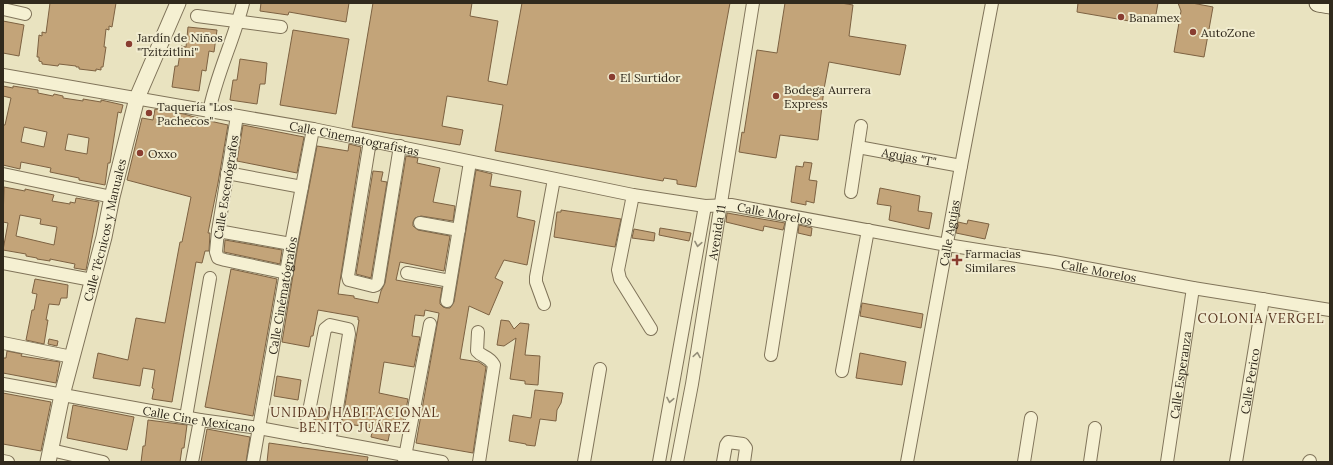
<svg xmlns="http://www.w3.org/2000/svg" width="1333" height="465" viewBox="0 0 1333 465" font-family="Lora,serif">
<style>
.building{fill:#c3a479;stroke:#7d6242;fill-rule:evenodd}
.lines{fill:none;stroke-linecap:round;stroke-linejoin:round}
.minor-casing{stroke:#80745a;stroke-width:14}
.tertiary-casing{stroke:#80745a;stroke-width:17}
.secondary-casing{stroke:#62553d;stroke-width:19}
.minor{stroke:#f5f0d2;stroke-width:12}
.tertiary{stroke:#f5f0d2;stroke-width:15}
.secondary{stroke:#f5f0d2;stroke-width:17}
.oneway{stroke:#938d78}
.poi-dot{fill:#893d30;stroke:#f1eccf;stroke-width:1.5}
.labels{text-anchor:middle;dominant-baseline:central;stroke-width:4;stroke-linejoin:round;paint-order:stroke}
.poi-label{font-size:12px;fill:#312a1d;stroke:#f1eccf;text-anchor:start}
.street-label{font-size:12px;fill:#312a1d;stroke:#f1eccf}
.neighbourhood-label{font-size:13px;letter-spacing:1px;fill:#593520;stroke:#f1eccf}
</style>
<rect width="100%" height="100%" fill="#e9e3c0"/>
<path class="building" d="M50,3h66l-4,24 -3,-1v4l-3,-1 -2,18h2l-3,20h-2v3l-5,-1v2l-17,-2v-2h-3v-1l-17,-2 -1,2 -16,-2v-2l-3,-1v-4h-2l2,-22 3,1v-4l4,1z
M261,3h88l-3,19 -57,-10 -1,3 -28,-4z
M373,3h99l-2,13 28,5 -10,60 19,4 15,-82h208l-34,184 -19,-3v-4l-13,-2 -1,3 -168,-30 8,-46 -56,-9 -5,30 21,4 -3,15 -108,-18z
M785,3h56l12,2 -4,31 57,9 -6,30 -71,-13 -5,27 -6,51 -38,-5 -4,23 -37,-6 3,-20 2,1 13,-83 20,3z
M1078,3h80l-3,17 -19,-4 -1,6 -58,-10z
M1178,3h14l21,4 -9,50 -30,-5 7,-41z
M3,21l21,4 -5,31 -16,-3z
M188,27l29,3 -3,22 -5,-1 -3,20 -4,-1 -3,21 -27,-4 3,-21h3l3,-20 5,1z
M293,30l56,9 -13,75 -56,-9z
M240,59l27,4 -2,21h-5l-3,20 -27,-4 3,-20h4z
M3,86l10,2v-2l25,4v3l15,3 1,-2 9,2v2l20,3v-2l18,3v-2l22,5 -2,8 -3,-1 -8,51h-2l-3,22 -26,-5v-2l-29,-6 1,-4 -30,-6 -1,7 -17,-4v-40h2l6,-27 -8,-2zM24,127l23,5 -3,15 -23,-5zM68,134l21,4 -2,16 -22,-4z
M155,109l29,5 21,6 23,5 -10,58 -10,50h2l-1,18h-4l-3,12 -6,-1 -24,140 -20,-3 2,-10 -2,-1 3,-18 -12,-2 -3,18 -47,-8 5,-25 30,7 8,-42 29,5 15,-81h2l9,-45 -64,-17 15,-62 11,2z
M243,125l61,12 -7,36 -60,-12z
M349,144l12,3 -23,147 16,2v2l24,5 3,-12 4,-8 21,-127 12,2 -1,5 23,5 -7,34 22,4 -2,15 -32,-5 -6,2 -2,4v4l5,4 32,6 -6,35 -44,-9 -4,18 46,8 -2,12v4l3,3 3,1h4l4,-6 22,-132 16,4 -2,12 31,5 -4,26 18,4 -8,44 -23,-5 -9,18 8,4 -14,33 -20,-9 -9,53 19,3 7,5 -13,86 -57,-10 21,-118 2,-12 -14,-3 -1,6 -9,-1 -3,21 8,1 -6,30 -30,-5 -5,31 29,6 -5,25 -11,-2 -4,19 -17,-4 2,-9 -31,-5 17,-103h-1v-3l-40,-7 -5,26h-2l-2,11 -27,-5 16,-97 19,-99 31,5z
M804,162l8,1 -3,17 8,1 -3,22 -8,-2v4l-15,-3 5,-36 7,1z
M373,171l10,1 -2,9 6,1 -16,96 -15,-4z
M4,187l21,4v-2l29,6 -2,6 18,3v-2l5,1 1,-5 23,4 -13,68 -12,-2 1,-4 -25,-5v2l-13,-2v-1l-11,-2v-2l-23,-4 5,-27 -5,-1zM20,215l21,4 -1,5 17,3 -3,18 -38,-9z
M880,188l40,8 -2,15 14,2 -3,16 -40,-9 2,-14 -14,-2z
M561,210l60,9 -6,28 -61,-10 3,-25h4z
M727,213l58,10 -2,7 -19,-4 -1,5 -37,-9z
M968,220l21,4 -4,15 -29,-6 2,-11 9,2z
M799,225l13,3 -1,8 -13,-3z
M660,228l31,5 -2,8 -30,-6z
M634,229l21,4 -1,8 -22,-3z
M225,240l57,10 -2,14 -56,-12z
M231,269l46,10 -24,137 -48,-9z
M35,279l33,6 -1,13h-6l-2,7 -10,-1 -3,16h2l-4,24 -18,-4 6,-30h2l3,-16 -5,-1z
M862,303l61,11 -2,14 -61,-12z
M501,320l8,1 5,8 6,-6 9,1 -4,31 15,1 -2,29 -13,-1v-3l-15,-2 6,-41 -12,8 -7,-1z
M49,339l9,2 -1,5 -9,-2z
M7,351l15,3 -1,2 39,6 -4,21 -53,-10v-15h3z
M860,353l46,9 -4,23 -46,-7z
M277,376l24,4 -3,20 -24,-4z
M535,390l28,3 -2,10 -4,7 -1,11 -16,-2 -5,27 -9,-1v-1l-17,-3 4,-26 18,3z
M3,393l48,9 -10,49 -38,-7z
M73,405l61,12 -7,33 -60,-12z
M317,410l12,2 -4,15 -11,-2z
M148,420l39,5 -3,23h-2l-2,14h-39l2,-16h2z
M207,429l43,8 -4,25h-45z
M269,443l99,14 -1,5h-100z"/>
<g class="lines">
<g class="minor-casing">
<g id="minor">
<path d="M3,9l22,5"/>
<path d="M197,16l84,11"/>
<path id="s1" d="M3,75l310,54 320,66 72,11 26,-1 216,40 107,17 139,26 137,22"/>
<path d="M209,112c7,-37 25,-72 34,-109"/>
<path d="M237,116l-19,115 -2,21 2,6 7,2 62,13"/>
<path d="M370,141l-22,135 1,4 24,6 3,-1 2,-3 22,-136"/>
<path id="s2" d="M858,147l103,19"/>
<path d="M227,173l75,14"/>
<path d="M3,174l109,23"/>
<path d="M851,192l10,-66"/>
<path d="M633,195l-15,75 2,9 31,50"/>
<path d="M420,223l39,7"/>
<path d="M218,231l73,13"/>
<path d="M3,263l89,17"/>
<path d="M407,273l43,8"/>
<path d="M447,301l23,-139"/>
<path d="M544,304l-8,-22v-5l18,-98"/>
<path d="M478,332l-1,19c6,7 11,4 17,14l-15,97"/>
<path d="M3,343l69,14"/>
<path d="M771,355l22,-138"/>
<path d="M842,371l26,-141"/>
<path id="s3" d="M3,384l197,36 59,8 183,34"/>
<path d="M186,417l24,-139"/>
<path d="M304,437l21,-108 5,-4 18,4 1,5 -14,86 -7,21"/>
<path d="M51,450l52,12"/>
<path d="M3,461l5,1"/>
<path d="M192,462l8,-42"/>
<path id="s4" d="M253,462l38,-218 22,-115"/>
<path d="M404,462l26,-138"/>
<path d="M584,462l16,-93"/>
<path d="M659,462l46,-256"/>
<path id="s5" d="M677,462l15,-78 61,-381"/>
<path d="M723,462l3,-17 2,-3 15,2 3,4 -2,14"/>
<path id="s6" d="M907,462l54,-296 31,-163"/>
<path d="M1024,462l7,-44"/>
<path d="M1090,462l5,-34"/>
<path id="s7" d="M1167,462l26,-174"/>
<path id="s8" d="M1236,462l27,-163"/>
<path d="M1309,462l1,-1"/>
</g>
</g>
<g class="tertiary-casing">
<g id="tertiary">
<path id="s9" d="M48,462l14,-67 42,-158 8,-40 25,-99 41,-95"/>
</g>
</g>
<g class="secondary-casing">
<path id="secondary" d="M1318,3l12,2"/>
</g>
<use href="#minor" class="minor"/>
<use href="#tertiary" class="tertiary"/>
<use href="#secondary" class="secondary"/>
</g>
<defs><path id="oneway-chevron" d="M-2-3.5L2.5 0L-2 3.5" fill="none" stroke-width="1.6" stroke-linecap="round" stroke-linejoin="round"/></defs>
<g class="oneway">
<use href="#oneway-chevron" transform="translate(698 244) rotate(100)"/>
<use href="#oneway-chevron" transform="translate(697 355) rotate(-81)"/>
<use href="#oneway-chevron" transform="translate(670 400) rotate(101)"/>
</g>
<g class="poi-dot">
<circle cx="1121" cy="17" r="4"/>
<circle cx="1193" cy="32" r="4"/>
<circle cx="129" cy="44" r="4"/>
<circle cx="612" cy="77" r="4"/>
<circle cx="776" cy="96" r="4"/>
<circle cx="149" cy="113" r="4"/>
<circle cx="140" cy="153" r="4"/>
<path d="M955 254h4v4h4v4h-4v4h-4v-4h-4v-4h4z"/>
</g>
<g class="labels">
<g class="poi-label">
<text x="1129" y="17">Banamex</text>
<text x="1201" y="32">AutoZone</text>
<text x="137" y="37">Jardín de Niños<tspan x="137" dy="14">"Tzitzitlini"</tspan></text>
<text x="620" y="77">El Surtidor</text>
<text x="784" y="89">Bodega Aurrera<tspan x="784" dy="14">Express</tspan></text>
<text x="157" y="106">Taquería "Los<tspan x="157" dy="14">Pachecos"</tspan></text>
<text x="148" y="153">Oxxo</text>
<text x="965" y="253">Farmacias<tspan x="965" dy="14">Similares</tspan></text>
</g>
<g class="street-label">
<text stroke="none"><textPath href="#s1" startOffset="357">Calle Cinematografistas</textPath></text>
<text stroke="none"><textPath href="#s2" startOffset="52">Agujas "T"</textPath></text>
<text transform="translate(226 187) rotate(-81)">Calle Escenógrafos</text>
<text stroke="none"><textPath href="#s1" startOffset="785">Calle Morelos</textPath></text>
<text stroke="none"><textPath href="#s9" startOffset="239">Calle Técnicos y Manuales</textPath></text>
<text stroke="none"><textPath href="#s6" startOffset="233">Calle Agujas</textPath></text>
<text stroke="none"><textPath href="#s5" startOffset="233">Avenida 11</textPath></text>
<text stroke="none"><textPath href="#s1" startOffset="1114">Calle Morelos</textPath></text>
<text stroke="none"><textPath href="#s4" startOffset="169">Calle Cinématógrafos</textPath></text>
<text stroke="none"><textPath href="#s7" startOffset="88">Calle Esperanza</textPath></text>
<text stroke="none"><textPath href="#s8" startOffset="82">Calle Perico</textPath></text>
<text stroke="none"><textPath href="#s3" startOffset="199">Calle Cine Mexicano</textPath></text>
</g>
<g class="neighbourhood-label">
<text x="1261" y="318">COLONIA VERGEL</text>
<text x="355" y="412">UNIDAD HABITACIONAL<tspan x="355" dy="15">BENITO JUÁREZ</tspan></text>
</g>
</g>
<rect width="1333" height="465" fill="none" stroke="#312a1d" stroke-width="8"/>
</svg>
